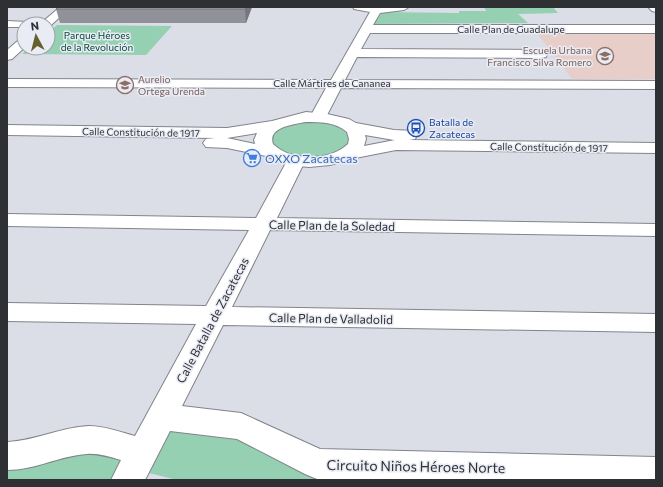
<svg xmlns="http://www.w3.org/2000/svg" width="663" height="487" viewBox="0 0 663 487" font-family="Commissioner,sans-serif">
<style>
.education{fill:#e8cec8}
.green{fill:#94d0b1}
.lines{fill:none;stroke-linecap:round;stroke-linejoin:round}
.minor-casing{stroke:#82848c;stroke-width:2}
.tertiary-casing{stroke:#82848c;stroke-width:2}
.minor{fill:#fff;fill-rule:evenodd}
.tertiary{fill:#fff;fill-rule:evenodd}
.wall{fill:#909199}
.shaded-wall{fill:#75767d}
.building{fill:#a7a9b2;stroke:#75767d}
.labels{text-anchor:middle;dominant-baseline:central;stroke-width:3;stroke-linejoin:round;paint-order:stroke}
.far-street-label{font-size:10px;fill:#2f3033;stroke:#e9ebf5}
.far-park-label{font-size:10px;fill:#03482f;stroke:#e9ebf5}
.far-education-label{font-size:10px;fill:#785e54;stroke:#e9ebf5;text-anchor:end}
.far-transit-label{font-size:10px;fill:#164399;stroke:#e9ebf5;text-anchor:start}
.shop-label{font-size:12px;fill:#366cbe;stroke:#e9ebf5;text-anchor:start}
.street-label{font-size:12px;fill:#2f3033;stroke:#e9ebf5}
.near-street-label{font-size:14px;fill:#2f3033;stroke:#e9ebf5}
</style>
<rect width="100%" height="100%" fill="#dcdee7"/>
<path class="education" d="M536,32l120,1v46h-84z"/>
<path class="green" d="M484,7h69l5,6 -40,1 10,9 -155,1 9,-12 77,1v-2h27z
M57,25l115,1 -26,29 -124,-1 7,-6h19v-15z
M284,121l58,1 14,22 -33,17 -53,-9 1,-24z
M161,417l210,48 -2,15h-192l-44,-11 -10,11h-116v-24l135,-4z"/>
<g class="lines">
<g class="minor-casing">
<path id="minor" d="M60,7h11l-21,19 -2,1v-3h-8z
M353,7h56l-5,3 -24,3 -7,12h283v8h-286l-9,16 180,1 5,1 1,3 -1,3 -5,1 -184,-1 -12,23 311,1v8l-315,-1 -15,29 -2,3 -6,2 -6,-2 -2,-3 16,-29 -319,-1v-8l324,1 39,-68 -16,-3z
M648,7h8v5l-4,-1z
M7,21l21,1 2,2h-6v3h-17z
M24,38v10l-12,11 -5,1v-10l13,-11z
M296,156l6,1 3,4 -28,57 379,6v12l-386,-6 -38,77 424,7v18l-433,-7 -41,81 59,7 79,36 336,8v23l-339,-1 -12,-5 -68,-35 -67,-8 -25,49h-34l10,-20c-11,-3 -23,-7 -34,-6 -28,2 -52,16 -80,16v-28c28,-1 54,-15 82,-16 15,0 31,6 46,10l61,-112 -189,-3v-18l199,3 43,-76 -242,-4v-12l249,4 31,-57 3,-4z"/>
</g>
<g class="tertiary-casing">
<path id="tertiary" d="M306,112l21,2 22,5 7,4 38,7 21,1 2,4 -2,4 -6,1 247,3v10l-260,-3 -46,9 -20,6 -21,2 -21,-2 -22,-9 -39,-8 -21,-1 -3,-4 3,-4 9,-1 -208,-3v-10l220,3 45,-7zM306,122c14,0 30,0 41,10l2,7 -1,5c-18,17 -57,18 -75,0 -6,-17 22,-20 33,-22zM257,133l-3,7 1,4 -28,-6zM365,135l29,5h1l-31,6 2,-7z"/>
</g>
<use href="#minor" class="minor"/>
<use href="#tertiary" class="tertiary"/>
</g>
<path class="wall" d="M252,7l-6,16h-186l-4,-14z"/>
<path class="shaded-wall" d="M246,7h6l-6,16 -1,-14z"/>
<path class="building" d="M59,7h187l-1,2h-189z"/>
<defs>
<g id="school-ring" transform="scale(0.9)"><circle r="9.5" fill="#e9ebf5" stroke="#8d6e63" stroke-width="1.5"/><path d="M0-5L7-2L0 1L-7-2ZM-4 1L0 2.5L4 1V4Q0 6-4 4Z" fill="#8d6e63"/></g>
<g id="bus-ring" transform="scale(0.9)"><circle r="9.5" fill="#e9ebf5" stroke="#1a4fb4" stroke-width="1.5"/><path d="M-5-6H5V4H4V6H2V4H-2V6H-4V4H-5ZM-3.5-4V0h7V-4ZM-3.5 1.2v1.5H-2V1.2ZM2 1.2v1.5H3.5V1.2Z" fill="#1a4fb4"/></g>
<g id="supermarket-ring" transform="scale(0.9)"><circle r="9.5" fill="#e9ebf5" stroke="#3f7fe0" stroke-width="1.5"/><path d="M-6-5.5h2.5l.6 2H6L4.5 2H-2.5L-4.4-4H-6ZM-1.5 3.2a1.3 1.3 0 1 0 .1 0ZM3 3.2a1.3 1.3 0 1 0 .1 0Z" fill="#3f7fe0"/></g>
</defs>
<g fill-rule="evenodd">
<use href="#school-ring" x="605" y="56"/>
<use href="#school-ring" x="125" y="85"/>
<use href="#bus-ring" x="416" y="128"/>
<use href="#supermarket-ring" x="252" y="158"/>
</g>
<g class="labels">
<g class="far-street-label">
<text x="511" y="29">Calle Plan de Guadalupe</text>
<text x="332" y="83">Calle Mártires de Cananea</text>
<text transform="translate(141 132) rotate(1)">Calle Constitución de 1917</text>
<text transform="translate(549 147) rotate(1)">Calle Constitución de 1917</text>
</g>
<g class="far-park-label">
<text x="97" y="35">Parque Héroes<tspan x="97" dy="12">de la Revolución</tspan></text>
</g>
<g class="far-education-label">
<text x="592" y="50">Escuela Urbana<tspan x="592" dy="12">Francisco Silva Romero</tspan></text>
<text x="138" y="79" text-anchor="start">Aurelio<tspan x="138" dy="12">Ortega Urenda</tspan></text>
</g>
<g class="far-transit-label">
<text x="429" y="122">Batalla de<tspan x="429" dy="12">Zacatecas</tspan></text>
</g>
<g class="shop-label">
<text x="265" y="158">OXXO Zacatecas</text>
</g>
<g class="street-label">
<text transform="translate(332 225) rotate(1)">Calle Plan de la Soledad</text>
<text transform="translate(331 318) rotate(1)">Calle Plan de Valladolid</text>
<text transform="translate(212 320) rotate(-62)">Calle Batalla de Zacatecas</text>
</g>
<g class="near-street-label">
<text transform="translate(416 466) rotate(1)">Circuito Niños Héroes Norte</text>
</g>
</g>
<rect width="663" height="487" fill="none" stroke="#2f3033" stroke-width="16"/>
<g transform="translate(36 36) rotate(353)"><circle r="19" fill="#e9ebf5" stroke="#9fa0a7"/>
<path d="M0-3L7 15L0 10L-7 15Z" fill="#65612e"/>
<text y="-6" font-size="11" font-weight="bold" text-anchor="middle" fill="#2f3033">N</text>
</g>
</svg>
